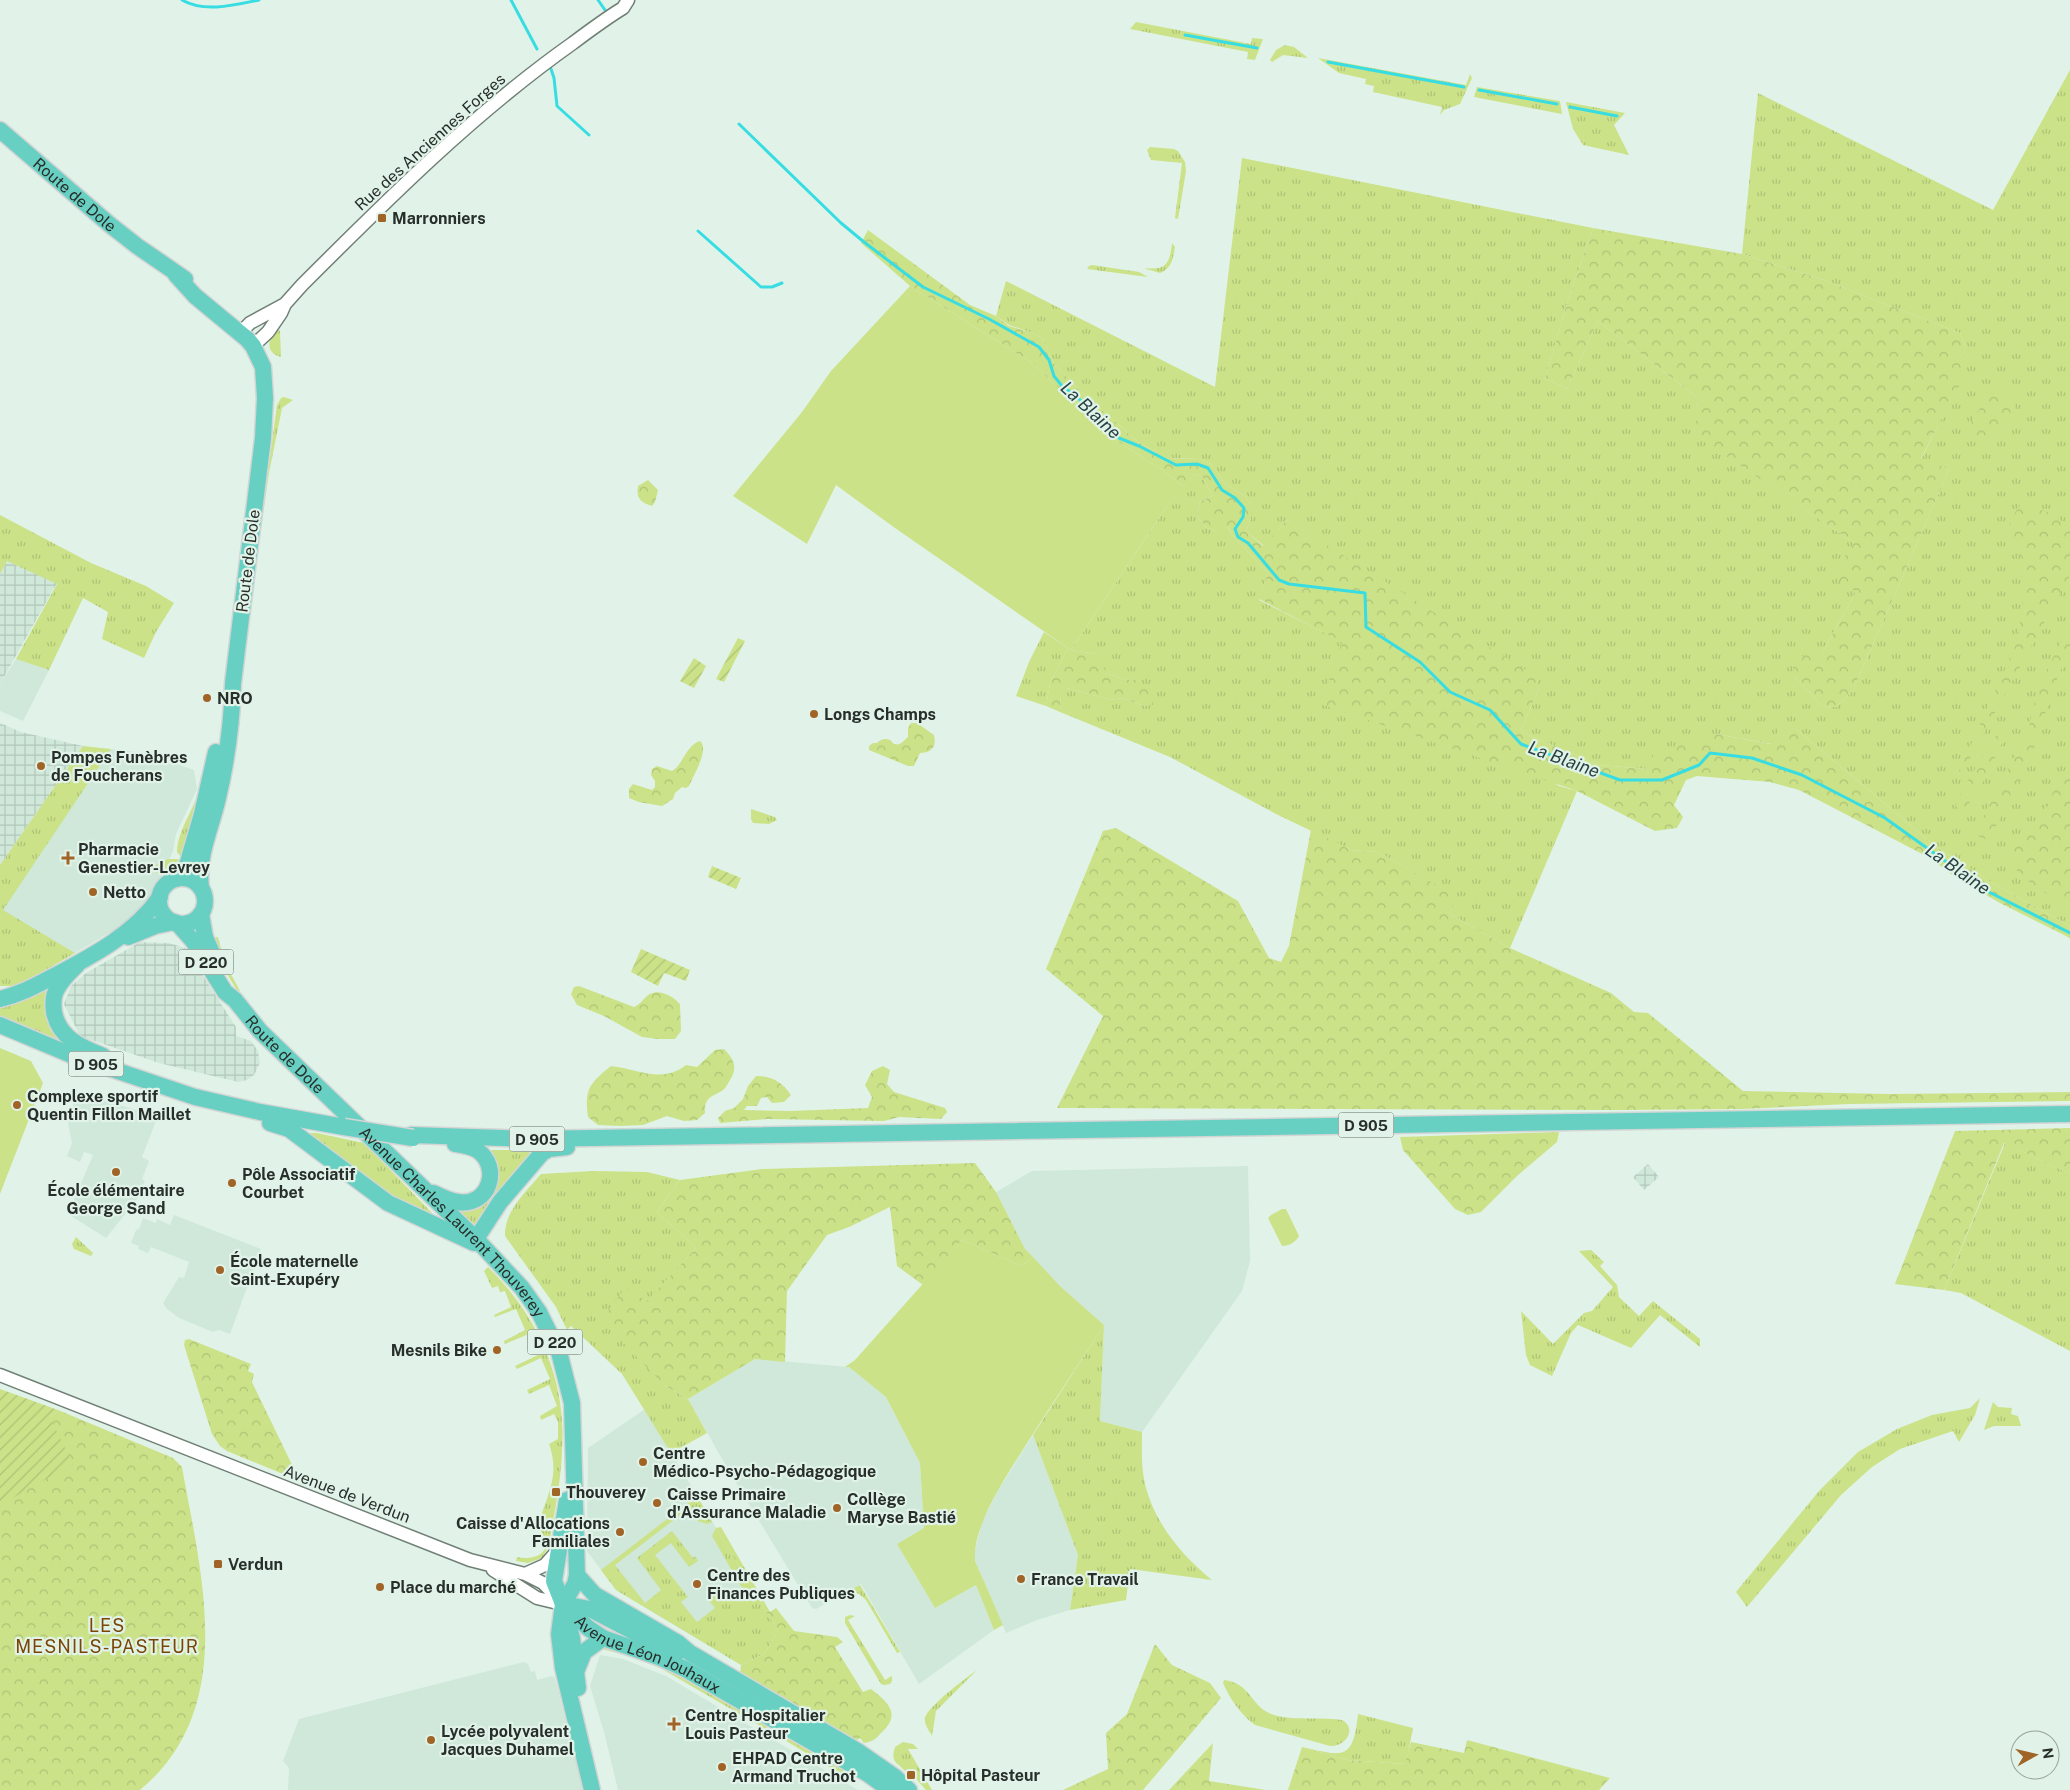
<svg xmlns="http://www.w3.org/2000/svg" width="2070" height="1790" viewBox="0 0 2070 1790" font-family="'Public Sans',sans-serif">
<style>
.built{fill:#cfe8d9}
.industrial{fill:url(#industrial-grid)}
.grass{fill:url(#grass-tufts)}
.forest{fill:url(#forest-crowns)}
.garden{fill:url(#garden-furrows)}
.pitch{fill:#cbe288}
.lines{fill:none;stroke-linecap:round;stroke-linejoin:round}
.stream{stroke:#37dde2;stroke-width:3}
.minor-casing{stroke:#708076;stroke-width:15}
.major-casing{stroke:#d4d5d5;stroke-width:19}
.minor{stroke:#fff;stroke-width:12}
.major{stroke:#68d0c2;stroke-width:16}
.major-bridge-casing{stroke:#d4d5d5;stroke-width:19;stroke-linecap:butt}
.major-bridge{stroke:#68d0c2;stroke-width:16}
.poi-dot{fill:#a06427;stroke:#e1f3e8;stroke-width:2}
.labels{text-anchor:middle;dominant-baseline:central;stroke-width:4.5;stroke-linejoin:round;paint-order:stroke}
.shield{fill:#e1f3e8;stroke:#606a64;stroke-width:1}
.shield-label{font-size:15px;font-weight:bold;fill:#282f2b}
.street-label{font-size:16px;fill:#282f2b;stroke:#e1f3e8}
.poi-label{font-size:16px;font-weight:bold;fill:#282f2b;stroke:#e1f3e8;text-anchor:start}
.water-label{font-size:18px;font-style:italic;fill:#284243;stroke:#e1f3e8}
.neighbourhood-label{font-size:18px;letter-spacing:1px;fill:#7b4605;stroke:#e1f3e8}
</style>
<defs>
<pattern id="industrial-grid" width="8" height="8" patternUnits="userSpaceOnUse" patternTransform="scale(1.25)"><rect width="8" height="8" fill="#cfe8d9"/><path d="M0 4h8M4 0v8" fill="none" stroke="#b2c7ba"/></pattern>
<pattern id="grass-tufts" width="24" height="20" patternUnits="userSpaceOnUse" patternTransform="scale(1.25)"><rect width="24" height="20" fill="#cbe288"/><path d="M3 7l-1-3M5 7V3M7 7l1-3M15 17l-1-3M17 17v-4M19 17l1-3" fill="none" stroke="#aec276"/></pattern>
<pattern id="forest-crowns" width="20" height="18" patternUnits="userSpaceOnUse" patternTransform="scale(1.25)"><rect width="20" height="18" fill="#cbe288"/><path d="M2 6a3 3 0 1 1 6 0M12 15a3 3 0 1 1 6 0" fill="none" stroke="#aec276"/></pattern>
<pattern id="garden-furrows" width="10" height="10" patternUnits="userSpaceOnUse" patternTransform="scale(1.25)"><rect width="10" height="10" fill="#cbe288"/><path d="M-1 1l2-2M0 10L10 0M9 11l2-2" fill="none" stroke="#aec276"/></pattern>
</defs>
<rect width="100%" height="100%" fill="#e1f3e8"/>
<path class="built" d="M16,659l33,11 -26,51 -23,-10v-27z
M111,749l34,4 49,17 3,19 -21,45 -3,17 -20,45 -14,19 -64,38 -73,-43z
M77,1093l81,23 -16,41 7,4 -7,18 3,2 -2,4 -6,14 -31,39 -38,-24 25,-59 -9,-3 -4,10 -13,-6 5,-13 -4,-20z
M1248,1166l2,95 -8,30 -100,141 -42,-11 4,-96 -44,-39 -35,-37 -29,-57 36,-21z
M174,1215l87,34 -31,85 -11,-4 -6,2 -34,-14 -12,-9 -4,-6 16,-26 5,1 5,-16 -38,-15 -3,6 -10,-4 1,-3 -8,-3 5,-13 3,-1 4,-11 13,5 1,-4 13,6z
M755,1359l94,8 37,30 34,66 4,65 -27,16 38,64 41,-23 18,45 -75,54 -58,-100 -45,25 -4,-1 -83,-137 -41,-72z
M645,1409l133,222 -37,34 -125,-75 -29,-39 1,-103z
M1033,1435l45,120 -8,55 -33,10 -31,13 -31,-72 -1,-6 8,-33 17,-33z
M600,1655l23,4 43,17 192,114h-240l-14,-58 -14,-46z
M524,1662l4,2 3,8 4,-1 2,9 15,-4 3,2 28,112h-295l1,-22 -6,-7 16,-42z"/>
<path class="industrial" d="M7,561l50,22 -57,101v-110z
M0,723l21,9 62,14 -83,119z
M140,942l29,1 16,5 51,79v9l15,5 7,10 2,12 -6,12 -7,5 -9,2 -79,-19 -79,-27 -16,-32 7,-18 15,-13z
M1648,1164l11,13 -15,13 -11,-13z"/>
<path class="grass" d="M1136,22l115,22 1,-6 11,1 -8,21 -8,-1 1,-7 -118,-23z
M1285,45l9,2 14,11 -25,-3 -11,7 -2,-2 6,-10z
M1318,58l148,27 4,-11 2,4 -12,26 -16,6 -4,5 2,-8 -69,-15 1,-6 -9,-2 1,-5 -27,-6z
M2070,70v856l-76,-42 -59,-38 -139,-117 -24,15 -56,-10 -68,35 -49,-4 -73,-31 -5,-4 18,-42 -252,-168 -23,26 -18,-15 5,-13v-13l-5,-8 -21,-13 -14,-20 -12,-5 -34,-1 -28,-17 -60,-53 -22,-23 -13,-27 -12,-6 -21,-7 -13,-9 10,-35 209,106 27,-229 351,70 -27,79 -21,71 22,11 31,-68 100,77 -2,37 158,108 2,49 -34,61h-15l-12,24 27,29 14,1 17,-17 96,-220 -28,-11 42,-82 2,-31 -5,-13 -136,-53 -82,-26 16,-161 235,117z
M1477,87l83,14 2,13 -88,-17z
M1566,102l59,11 -11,12 15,30 -46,-10 -10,-16z
M1150,147l24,2 4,2 7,11 1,9 -8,48 -3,-1 7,-55 -31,-3 -4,-10z
M1172,243l3,4c-2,12 -3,21 -15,26l-14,-4 -1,-1c22,3 25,-6 27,-25z
M1092,265l47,7 9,5 -61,-8 2,-3z
M275,327l5,4 1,26c-17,-5 -12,-17 -6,-30z
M284,397l9,3 -11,8 -13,65 -14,96 22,-164 4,-7z
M1194,474l9,4 9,18 -12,6 -3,14 10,12 10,4 10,-6 6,10 35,37 -9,27 84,42 216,144 18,5 -67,157 -60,-34 5,-18 -77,-44 -27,-2 -75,-36 -106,-57 -110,-45 1,-20 6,-4 44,12 11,-2 23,8 -18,-26 -22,-7 -9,-19 -25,-4 94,-141z
M0,515l91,48 55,23 28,17 -18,29 -12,26 -42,-19 6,-27 -25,-14 -34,72 -33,-11 41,-75 -50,-23 -7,13z
M1044,632l24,16 -18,35 -4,23 -30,-10 13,-34z
M83,746l28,3 -108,161 72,43 -57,33h-18v-121z
M200,775l2,13 -21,69 -4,-5c1,-28 25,-49 23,-77z
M751,809l24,8 2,3 -8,4 -16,-1 -2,-4z
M168,859h9l7,3c-10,9 -17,16 -30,10v-6z
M218,937l7,26 15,28 -2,1 -14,-23 -16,-30z
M47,988l3,2 9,52 -59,-25v-12l28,-7z
M306,1133h11l47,10 72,74 -38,-14z
M2005,1143l65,31v177l-109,-58 -17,-3z
M492,1150h35l4,4 -53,69 -4,1 -16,-14 20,-6 12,-52z
M593,1171l54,1 33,8 -23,32 39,36 -49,54 17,83 24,14 19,34 -36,20 -49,-79 -51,-48 -4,4 -11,-23 -51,-71c-1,-25 21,-44 36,-62z
M76,1237l17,16 -2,3 -17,-7 -2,-5z
M1591,1250l13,12 -4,4 17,19 2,12 20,19 14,-15 47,38v8l-40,-32 -29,33 -53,-23 -7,8 -19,43 -22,-11 -4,-10 -5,-44 32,33 31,-31 8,-2 21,-24 -34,-36z
M488,1267c50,49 79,113 74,184 -1,31 -8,63 -13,94l-7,13 -14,5 -12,-2 1,-4c13,3 34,-1 27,-19 -2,-7 -6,-8 -5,-16 9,-29 21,-47 10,-78l9,-5v-17l-4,-8 -13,6 -1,-4 17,-10 -8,-21 -20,9 -2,-4 23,-11 -9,-21 -24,11 -2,-3 25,-12 -9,-21 -26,11 -1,-3 21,-11 -9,-21 -21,8 -1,-2 17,-8 -6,-16 -5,1 -2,-6 -6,2 -8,-17z
M1104,1325l-4,96 42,11c0,16 -1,31 2,47 8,41 36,75 68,101l-82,-11 -4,31 -56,10 8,-55 -45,-120z
M1980,1398l-5,17 -16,27 -6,-11 -53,18 -28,18 -31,28 -94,112 -11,-15 83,-101 39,-39 39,-23 35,-14 38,-7z
M1993,1402l5,5 14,1 -1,6 7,2 3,10h-27l-10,4z
M697,1496l15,26 -5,2 -9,-3 -10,-12 -73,56 30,38 16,-13 -24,-32 35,-27 21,27 2,-2 3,5 -9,6 -18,-24 -16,12 33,42 -7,5 16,20 18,-14 -9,-11 6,-5 6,7 8,-6 4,4 12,-9 -30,-52 4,-8 62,103 -14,23 -23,11 -125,-75 -15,-20z
M860,1585l40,67 -3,1 -31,-53 -7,-6 -5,-2 -2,-3z
M850,1615l5,1 -7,4 37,60 7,-4v5l-2,3 -6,1 -3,-1 -36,-61v-6z
M602,1645l69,22 96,55v8l-105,-61 -26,-11 -34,-9z
M977,1670l-41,41 -4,25c-3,-5 -8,-12 -7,-18 3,-12 41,-40 52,-48z
M1224,1680c26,3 27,25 45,33 19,9 51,3 73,7 16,9 3,27 -12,26l-75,-21c-14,-10 -25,-26 -32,-42z
M1358,1714l55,14 -7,36 -59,-4 -45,-13c41,9 51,15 56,-33z
M782,1733l64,34 -3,6h-4l-61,-37z
M903,1742l10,2 5,5h-10l24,41h-6l-16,-18 -3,1c-10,-12 -17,-9 -12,-26z"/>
<path class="forest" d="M1593,228l149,26 82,26 136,53 5,13 -1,31 -43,81 28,12 -96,220 -17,17 -14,-1 -27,-29 -3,-15 15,-9h15l34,-61 -24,-17 22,-32 -159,-108 3,-37 -100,-77 -31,68 -22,-11 21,-71z
M868,230l102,75 26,11 13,10 21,6 12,6 13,27 22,23 60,53 28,17 34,1 12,5 14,20 21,13 5,8v13l-5,13 17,15 24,-26 250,157 2,11 -18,42 5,4 73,31 49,4 6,-16 62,-19 55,10 8,-15h17l139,117 59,38 76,42v12l-70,-35 -45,-26 -25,-19 -131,-68 -29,-8 -73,-6 -11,4 -12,25 9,12 -6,11 -22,3 -78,-40 -256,-87 21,-62 -83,-43 9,-26 -35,-37 -5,-9 -11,5 -10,-4 -10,-12 3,-14 12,-6 -9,-18 -9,-4 -10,13 -20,-16 -52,-33 -80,-75 -122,-77 -49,-43z
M1999,389c34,14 8,38 -13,49l-11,-3 -6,-9 21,-34z
M648,480l10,10 -3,12 -3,4c-12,-4 -16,-8 -14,-20z
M2022,503l33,12 15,14v46l-108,198 -3,-2 59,-131 8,-66 -3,-15c-22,-17 -17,-36 -1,-56z
M2070,624v24l-17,41 -23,72 -39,75 -6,3 -6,-2 -2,-7 52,-103 9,-40z
M1068,648l3,2 25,4 8,11 1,8 22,7h12l15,14 -1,11 -8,1 -23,-8 -11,2 -44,-12 -6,5 -1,19 -14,-6 4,-23z
M911,723h6l17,12c3,12 -3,18 -14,18l-6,13h-6l-39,-16v-4l4,-3h4c4,-4 8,-5 13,-3l4,4c7,2 9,-3 14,-7v-9z
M1998,735l6,4 -25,51 -13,17 -7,2 -3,-3 1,-6 36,-63z
M700,741c10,8 -7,35 -11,45l-3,2 -4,-1 -7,6 -2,6 -11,7 -23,-4 -10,-4v-9l4,-5 19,6 3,-3v-6l-4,-6 1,-6 5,-3 15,5c11,-6 14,-26 28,-30z
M2070,760v146c-21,-12 -54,-25 -61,-51l28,-32z
M1116,828l122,73 31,57 12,4 8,-16 22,-116 40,20 27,2 78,44 -6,18 60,34 101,45 23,19 14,1 95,78 145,3 182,-2v9l-221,3 -106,5 -124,1 -562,-2 46,-92 -57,-47 57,-138z
M579,986l55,21c7,-3 8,-7 13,-11 10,-9 26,0 33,8l1,27 -6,8h-17l-16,-2 -38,-21 -27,-11 -6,-11 3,-7z
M724,1049c10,10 14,19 6,31 -2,3 -4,8 -7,10 -10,7 -19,6 -18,23l-8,7 -13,1 -17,-5 -24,9 -23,1 -22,-1 -10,-8c-4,-28 2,-34 23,-51 27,3 51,18 75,-1l11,2 18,-17z
M883,1066l7,4 -3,14 7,8 51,16 2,4 -6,7 -42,-2 -15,4 -117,-2 -47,4 -2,-5 7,-7 9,-3 9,-9 5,-13 8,-10c16,0 26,6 35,19l-7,7 -12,1 -5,-6 -6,1 -4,8h-10l-3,4 47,1 77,-3 4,-11 -7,-12 7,-14z
M2070,1128v46l-66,-31 -60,147 -49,-6 60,-153z
M1559,1132l-2,10 -40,34 -36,36 -13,3 -13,-6 -52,-59 -3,-13z
M975,1163l21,29 29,57 8,8 -12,9 -59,-26 -39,45 -26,-19 -7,-59 -41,20 -22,8 -40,56 -2,71 -30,-3 -67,40 -24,-14 -63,-65 24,-32 22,13 49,-53 -39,-36 23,-32 82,-11z
M189,1339l62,25 -3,7 6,3 -2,8 44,91 -1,6 -68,-28 -7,-5 -8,-12 -28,-89 1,-5z
M58,1410l115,48 9,9c19,107 57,241 -42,323h-140v-285l50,-87z
M721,1527l49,85 6,-4 18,23 43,6 6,5 -8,5 28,45 8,-3c17,13 31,25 10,44 -5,6 -9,9 -17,10l-4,-5 -6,4 -114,-68 1,-9 23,-11 14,-23 -62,-103z
M1155,1644l17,21 38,18 11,15 -78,92h-80l45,-21 -2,-36 21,-19z
M1467,1740l143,38 -11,12h-311l14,-43 45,13 58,4 6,-22 53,11z
M1213,1743l-4,38 57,9h-97z"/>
<path class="garden" d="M738,638l7,3 -21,41 -8,-3z
M694,658l12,8 -12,22 -14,-7z
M712,866l29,12 -5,11 -28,-12z
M641,949l49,21 -4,11 -22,-8 -6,13 -27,-14z
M0,1389l58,21 -8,8 23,46 -73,41z"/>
<path class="pitch" d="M910,286l122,77 80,75 52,33 20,16 -19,22 -94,141 -176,-122 -59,-43 -29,59 -74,-48 69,-84 29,-41z
M0,1048l31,13 12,22 -43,111z
M1282,1209h4l13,27c-3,6 -10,10 -17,10l-14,-28 3,-3z
M962,1240l59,26 12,-9 27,29 44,39c-24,37 -49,74 -73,112 -19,31 -59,86 -56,124l28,64 -9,5 -18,-45 -41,23 -38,-64 27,-16 -4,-65 -34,-66 -37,-30h-4l10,-7z"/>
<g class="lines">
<path class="stream" d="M182,0c22,13 53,5 77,0
M511,0l26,49
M598,0l7,10
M1185,35l72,13
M1328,62l136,25
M551,69l3,9 3,28 32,29
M1479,90l78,14
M1570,107l47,9
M739,124l102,99 23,19 59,45 66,32 50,28 10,13 5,16 8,10 15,11 42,41 20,8 37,19 21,-1 11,4 14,22 13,8 9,10 -1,9 -8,12 3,8 10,6 31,37 10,4 76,9 1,34 54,35 30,30 40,18 31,34 99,36h42l37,-15 11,-12 42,5 50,17 83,43 102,73 83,42
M698,231l63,56h11l10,-4"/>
<g class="minor-casing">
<path id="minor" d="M241,332l9,-9 35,-19
M253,346l15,-14 13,-19 4,-9 17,-19c86,-86 172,-172 271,-242 16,-12 32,-24 50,-35l5,-8
M0,1375l470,185 55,14 18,9 17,18
M493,1570l44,28 25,6
M525,1574l20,-9 14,-16"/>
</g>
<g class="major-casing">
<g id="major">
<path id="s1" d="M0,130l109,94 28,22 48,33"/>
<path d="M176,275l19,21 52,43 6,7 10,21 2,31 -2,40 -30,245c-1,39 -6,77 -15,115 -7,31 -21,58 -17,90"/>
<circle cx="182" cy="901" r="23"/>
<path d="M176,879l12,-16 2,-8 12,-41 14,-62"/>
<path d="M201,914l4,23 10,23"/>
<path id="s2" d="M177,923l16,18 32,51 10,8 25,31 216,208 46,49 17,24 20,40 13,51 5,172 -2,9 -12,20 -4,30 4,34 29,122"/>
<path d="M128,937l27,-11 19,-4"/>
<path d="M77,965c-7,7 -15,14 -20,24 -4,6 -4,15 -3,23 5,26 27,35 49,44"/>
<path d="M0,999c21,-5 37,-14 56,-24 38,-20 79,-42 104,-78"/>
<path d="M0,1025l76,32 119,40 65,15 84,15"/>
<path d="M270,1123l19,6 99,74 86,40"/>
<path d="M411,1135l118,4 1541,-25"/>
<path d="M433,1193c8,3 16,8 25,9 31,5 44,-35 19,-52 -7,-4 -15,-5 -22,-6"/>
<path d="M476,1239l24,-37 42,-49 7,-4 18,-2"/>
<path d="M567,1500l-13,81 9,23 9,34 6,50"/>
<path d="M577,1575l18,20 83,48 12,10 169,99 36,25 14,13"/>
<path id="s3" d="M563,1604l25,24 15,10 58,20 24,11 183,105 22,16"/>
<path d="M563,1604l27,5 44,23 44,20"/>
<path d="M576,1672l8,-20 19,-14"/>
</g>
</g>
<use href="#minor" class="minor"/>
<use href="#major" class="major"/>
<g class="major-bridge-casing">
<path id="major-bridge" d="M344,1127l69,11"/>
</g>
<use href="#major-bridge" class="major-bridge"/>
</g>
<g class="poi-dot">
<rect x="377" y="213" width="10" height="10" rx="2.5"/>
<circle cx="207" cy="698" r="5"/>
<circle cx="814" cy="714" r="5"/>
<circle cx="41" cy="766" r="5"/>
<path d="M65.5 850.5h5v5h5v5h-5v5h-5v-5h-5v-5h5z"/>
<circle cx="93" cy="892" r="5"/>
<circle cx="17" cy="1105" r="5"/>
<circle cx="116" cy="1172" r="5"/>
<circle cx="232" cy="1183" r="5"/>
<circle cx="220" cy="1270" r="5"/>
<circle cx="497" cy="1350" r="5"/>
<circle cx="643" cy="1462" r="5"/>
<rect x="551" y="1487" width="10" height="10" rx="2.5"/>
<circle cx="657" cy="1503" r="5"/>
<circle cx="837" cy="1508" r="5"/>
<circle cx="620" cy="1532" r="5"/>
<rect x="213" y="1559" width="10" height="10" rx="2.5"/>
<circle cx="1021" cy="1579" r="5"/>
<circle cx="697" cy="1584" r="5"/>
<circle cx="380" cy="1587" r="5"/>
<path d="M671.5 1716.5h5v5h5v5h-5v5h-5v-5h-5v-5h5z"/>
<circle cx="431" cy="1740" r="5"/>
<circle cx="722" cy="1767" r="5"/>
<rect x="906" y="1770" width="10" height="10" rx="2.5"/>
</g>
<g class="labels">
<g class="shield">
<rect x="178.5" y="949.5" width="55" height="25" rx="4"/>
<rect x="68.5" y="1051.5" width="55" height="25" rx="4"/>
<rect x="1338.5" y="1112.5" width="55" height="25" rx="4"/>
<rect x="509.5" y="1126.5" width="55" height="25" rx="4"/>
<rect x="527.5" y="1329.5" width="55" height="25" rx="4"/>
</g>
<g class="shield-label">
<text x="206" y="962">D 220</text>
<text x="96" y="1064">D 905</text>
<text x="1366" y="1125">D 905</text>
<text x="537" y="1139">D 905</text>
<text x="555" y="1342">D 220</text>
</g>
<g class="street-label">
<text transform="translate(430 142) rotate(-42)">Rue des Anciennes Forges</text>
<text stroke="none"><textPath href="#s1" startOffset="99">Route de Dole</textPath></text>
<text transform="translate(248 561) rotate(-83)">Route de Dole</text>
<text stroke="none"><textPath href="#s2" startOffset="171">Route de Dole</textPath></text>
<text stroke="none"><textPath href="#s2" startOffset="408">Avenue Charles Laurent Thouverey</textPath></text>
<text transform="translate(347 1494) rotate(21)">Avenue de Verdun</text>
<text stroke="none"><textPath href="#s3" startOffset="100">Avenue Léon Jouhaux</textPath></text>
</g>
<g class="poi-label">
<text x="392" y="218">Marronniers</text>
<text x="217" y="698">NRO</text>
<text x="824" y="714">Longs Champs</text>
<text x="51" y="757">Pompes Funèbres<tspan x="51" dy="18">de Foucherans</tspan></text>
<text x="78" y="849">Pharmacie<tspan x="78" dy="18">Genestier-Levrey</tspan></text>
<text x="103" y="892">Netto</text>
<text x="27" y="1096">Complexe sportif<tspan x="27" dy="18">Quentin Fillon Maillet</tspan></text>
<text x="242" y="1174">Pôle Associatif<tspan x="242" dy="18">Courbet</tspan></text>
<text x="116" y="1190" text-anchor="middle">École élémentaire<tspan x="116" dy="18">George Sand</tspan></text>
<text x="230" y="1261">École maternelle<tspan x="230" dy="18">Saint-Exupéry</tspan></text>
<text x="487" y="1350" text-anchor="end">Mesnils Bike</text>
<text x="653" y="1453">Centre<tspan x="653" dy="18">Médico-Psycho-Pédagogique</tspan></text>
<text x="566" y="1492">Thouverey</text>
<text x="667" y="1494">Caisse Primaire<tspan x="667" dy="18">d'Assurance Maladie</tspan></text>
<text x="847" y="1499">Collège<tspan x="847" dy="18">Maryse Bastié</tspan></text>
<text x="610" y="1523" text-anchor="end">Caisse d'Allocations<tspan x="610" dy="18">Familiales</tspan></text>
<text x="228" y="1564">Verdun</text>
<text x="707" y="1575">Centre des<tspan x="707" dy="18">Finances Publiques</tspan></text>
<text x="1031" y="1579">France Travail</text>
<text x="390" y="1587">Place du marché</text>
<text x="685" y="1715">Centre Hospitalier<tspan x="685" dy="18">Louis Pasteur</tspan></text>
<text x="441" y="1731">Lycée polyvalent<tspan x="441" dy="18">Jacques Duhamel</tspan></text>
<text x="732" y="1758">EHPAD Centre<tspan x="732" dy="18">Armand Truchot</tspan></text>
<text x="921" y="1775">Hôpital Pasteur</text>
</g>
<g class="water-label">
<text transform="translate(1091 410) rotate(43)">La Blaine</text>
<text transform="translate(1564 759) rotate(20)">La Blaine</text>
<text transform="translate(1958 869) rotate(35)">La Blaine</text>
</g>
<g class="neighbourhood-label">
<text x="107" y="1625">LES<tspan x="107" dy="21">MESNILS-PASTEUR</tspan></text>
</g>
</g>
<g transform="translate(2035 1755) rotate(82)"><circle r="24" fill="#e1f3e8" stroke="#97a59c"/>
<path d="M0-4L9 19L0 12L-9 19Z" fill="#a06427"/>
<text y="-8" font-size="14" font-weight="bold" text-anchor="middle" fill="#282f2b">N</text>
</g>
</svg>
